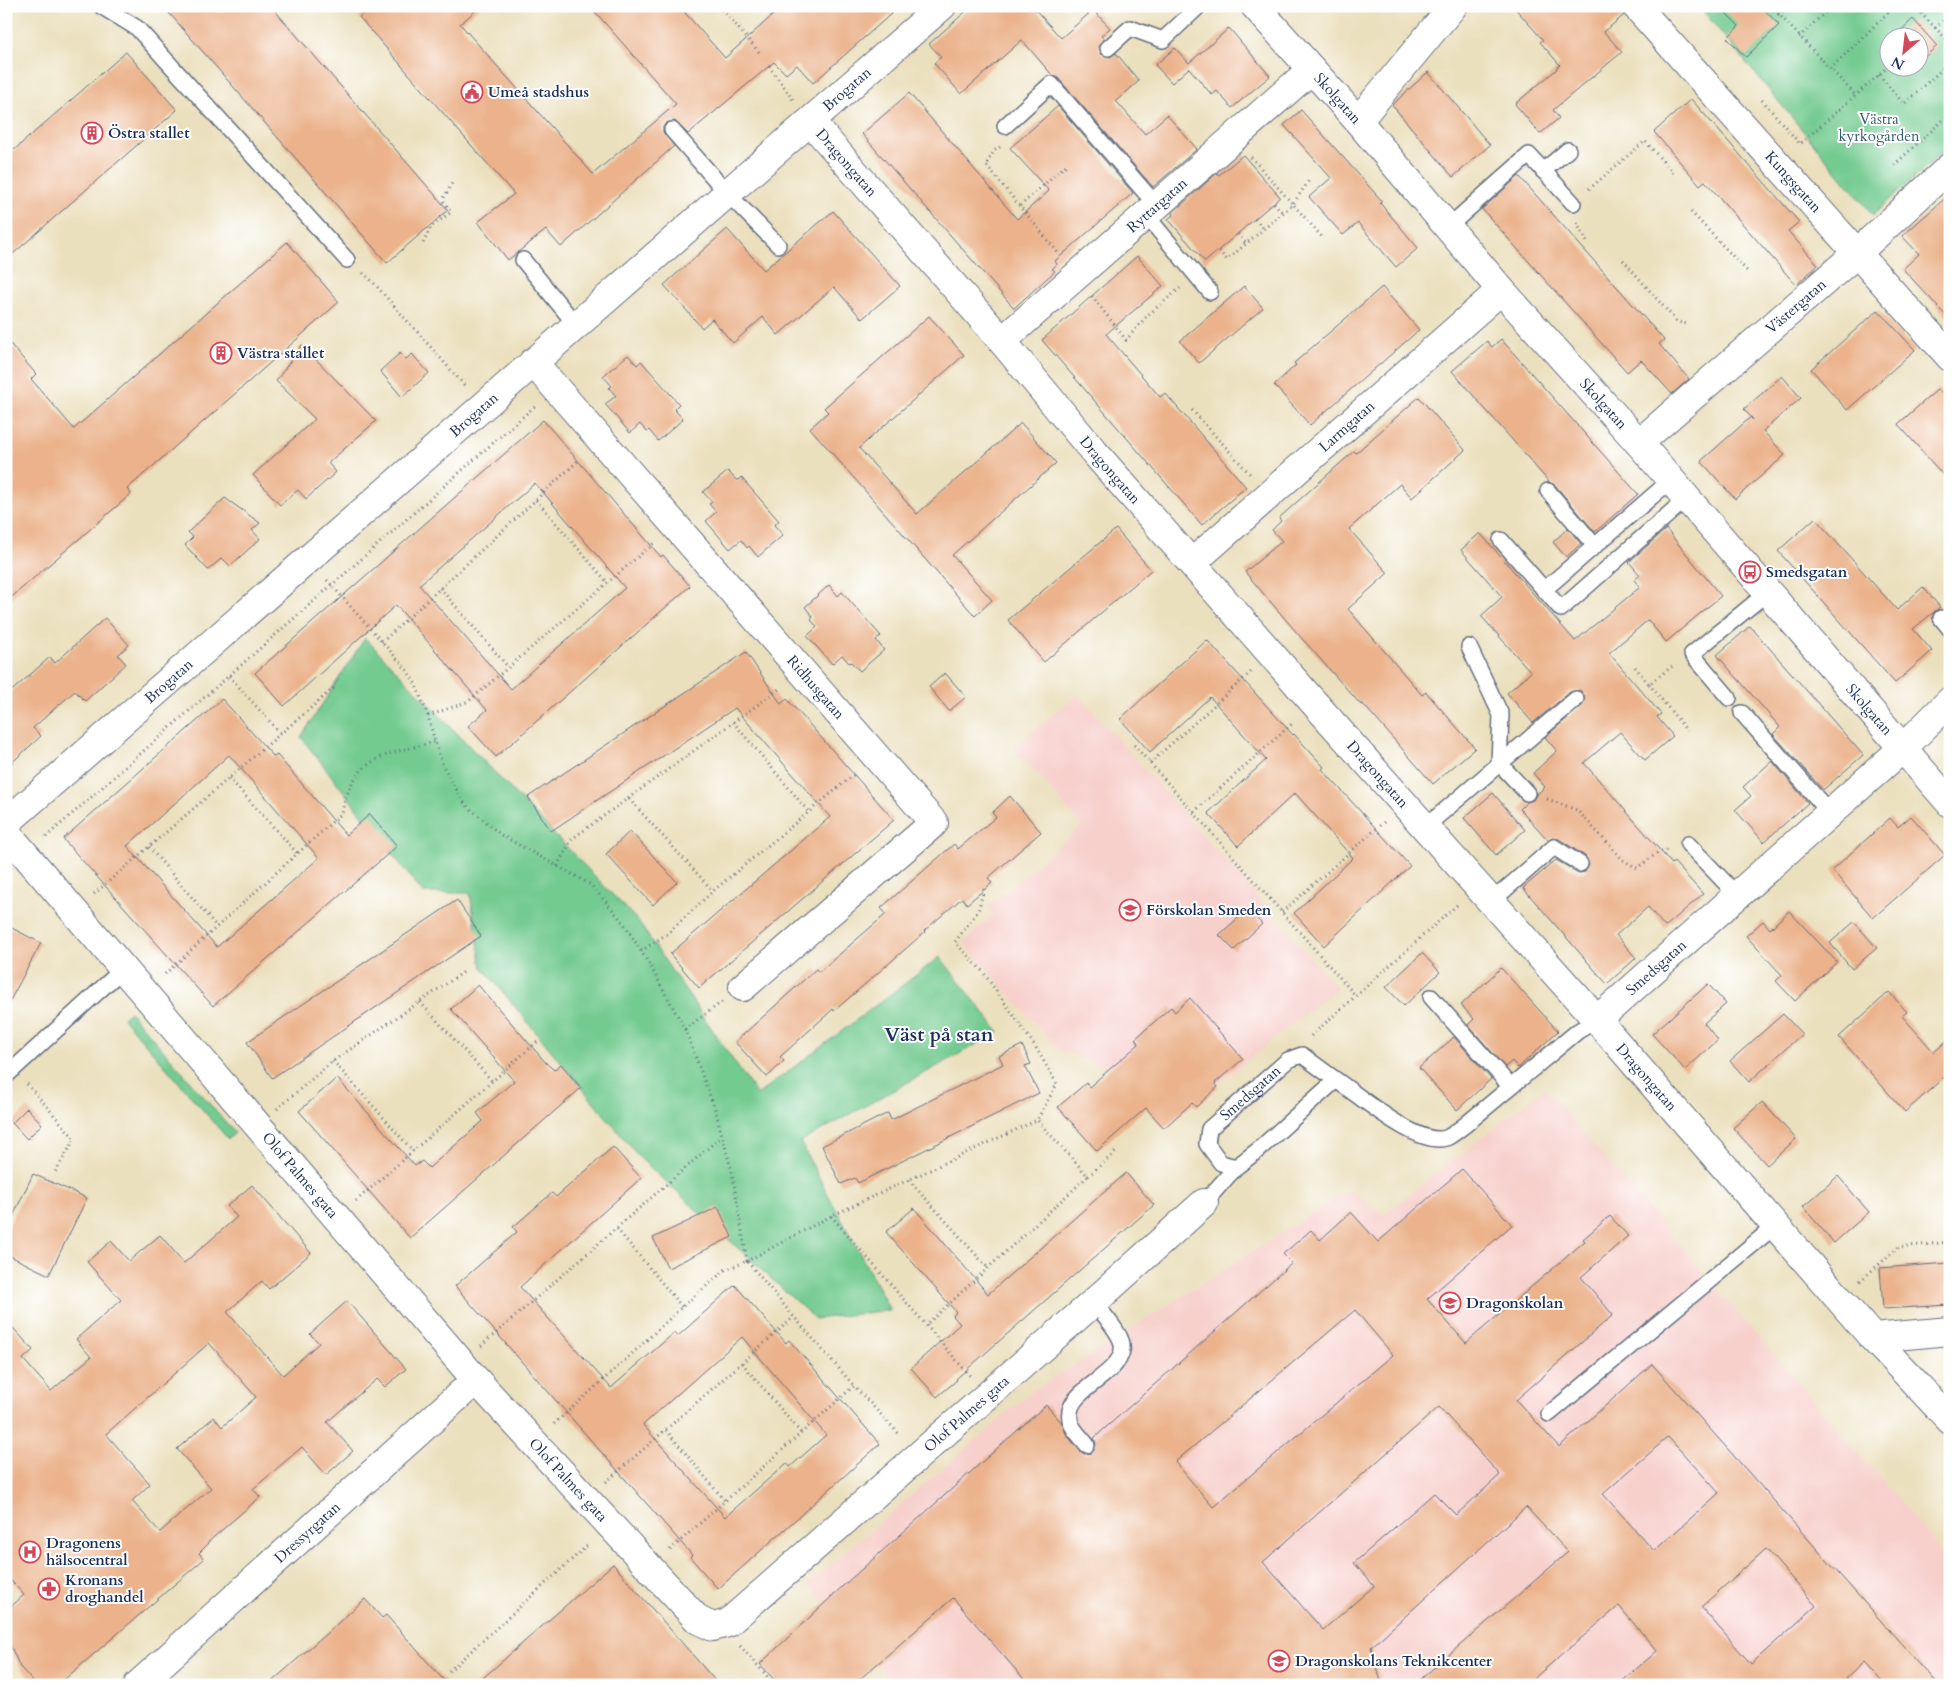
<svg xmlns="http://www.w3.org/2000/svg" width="1956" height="1691" viewBox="0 0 1956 1691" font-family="Cardo,serif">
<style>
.built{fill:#f7d0cc}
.green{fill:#73cb90;stroke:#477d77;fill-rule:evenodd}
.building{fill:#ebb28b;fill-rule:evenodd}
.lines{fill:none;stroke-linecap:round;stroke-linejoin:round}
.lane-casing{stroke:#646d80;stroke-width:18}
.street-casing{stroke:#646d80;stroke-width:30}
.path{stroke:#646d80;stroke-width:3;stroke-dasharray:1 4;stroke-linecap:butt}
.lane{stroke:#fff;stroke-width:15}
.street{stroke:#fff;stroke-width:28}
.labels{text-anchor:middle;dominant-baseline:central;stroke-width:4;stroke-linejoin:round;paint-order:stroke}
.street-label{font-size:15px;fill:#1b2f5e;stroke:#fff}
.poi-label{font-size:15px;font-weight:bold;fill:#1b2f5e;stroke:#fff;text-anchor:start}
.park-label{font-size:15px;fill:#355e6d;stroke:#fff}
.district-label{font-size:20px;font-weight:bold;fill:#1b2f5e;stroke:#fff}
</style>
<rect width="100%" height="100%" fill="#fff"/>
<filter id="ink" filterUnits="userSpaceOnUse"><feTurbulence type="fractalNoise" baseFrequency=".02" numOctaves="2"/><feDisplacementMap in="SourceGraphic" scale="10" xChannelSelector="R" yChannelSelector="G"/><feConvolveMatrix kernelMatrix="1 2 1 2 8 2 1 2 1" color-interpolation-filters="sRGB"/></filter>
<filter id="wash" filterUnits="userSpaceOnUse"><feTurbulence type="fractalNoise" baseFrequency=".0096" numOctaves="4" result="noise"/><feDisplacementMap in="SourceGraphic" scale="20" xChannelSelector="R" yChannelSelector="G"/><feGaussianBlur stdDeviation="1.12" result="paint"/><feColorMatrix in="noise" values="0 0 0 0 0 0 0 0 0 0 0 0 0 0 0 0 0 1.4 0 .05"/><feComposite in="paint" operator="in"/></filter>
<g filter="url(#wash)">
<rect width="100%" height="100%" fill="#ebe0be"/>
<path class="built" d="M1078,694l259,294 -173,140 -53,-60 -52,-18 -96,-108 31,-28 -6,-7 94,-81 -68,-78z
M1545,1088l405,473v124h-1055l-87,-101 225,-193 317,-201 34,25z"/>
<path class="green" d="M1699,6h251v139l-77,70zM1888,38h30v30h-30z
M365,638l272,282 120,175 183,-138 59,75 -199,110 90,168 -75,9 -175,-161 -158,-191 -12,-74h-47l-122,-156z
M130,1012l105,121 -7,6 -105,-121z"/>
<g id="blocks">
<path class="building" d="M163,6h108l177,204 -61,53z
M371,6h110l-21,18 133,150 83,-70 -86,-98h89l46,52 58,-52h117l-87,77 -16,-18 -11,9 -12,-12 -86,72 -13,-13 -9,2 -3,4v5l11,14 -113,101 -15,-17 -38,30 -30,-38 36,-28 -155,-177z
M972,6h60l29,32 32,-28 17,18 -9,8 3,3 -5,7 2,8 9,3 6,-4 23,28 -23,20 29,33 22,-19 30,34 -44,38 -95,-109 -6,-3 -30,-35 -61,54 -27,-31 7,-6 -12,-13z
M1513,6h108l3,9 -20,17 18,20 -69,58 6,8 -19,16 -25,-30 42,-35 -1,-1 4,-3 -20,-23 3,-2z
M1719,6h42l18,19 -33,32 -19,-19 12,-12z
M1913,19l24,27 -19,17v-25h-25z
M1229,28l41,48 -38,32 -15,-17 -5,4 -23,-27 -17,15 -17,-18 20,-17 14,15z
M126,52l51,58 -171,150v-103z
M1428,72l62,73 -37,32 -61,-72z
M909,93l108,126 32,-28 -39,-43 48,-42 75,87 -78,68 2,3 -5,5 3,2 -41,37 -152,-174z
M1691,99l108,123 -11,9 30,34 -22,20 -91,-104 -5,4 -46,-53z
M1301,110l81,91 -2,2 38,45 -22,19 -38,-44 -15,12 -34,-38 22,-19 -47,-53z
M1243,155l37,42 -75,65 -37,-43 5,-4 -1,-2 45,-40 2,2z
M1519,176l145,164 -5,4 30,35 -17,15 -31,-34 -14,12 -145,-163z
M1950,194v126l-47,-51 16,-15 -17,-18z
M833,211l67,75 -38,33 -28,-32 -56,48 -15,-18 -30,26 -21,-24 -10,9 -38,-43 63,-56 37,41z
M287,242l52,60 -212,187 4,5 -125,108v-263l30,35 -5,5 43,50z
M1137,256l26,30 -57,48 54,63 5,-4 81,94 -44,38 -160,-185z
M1244,286l19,22 -64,55 -19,-22z
M1382,287l37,43 -109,95 -36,-40 22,-20 -2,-2z
M1878,310l37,40 -68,60 -36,-41z
M929,316l35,39 -105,93 58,66 104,-91 35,40 -104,92 40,45 -17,16 -165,-188 18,-16 -4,-4z
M1501,339l137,155 -43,38 -40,-47 -6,-3 -97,-111 35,-30 5,6z
M302,345l74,76 -48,42 8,9 -30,27 -8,-9 -18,15 -27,-30 62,-56 -39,-38z
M400,353l6,6 6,-5 17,19 -27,24 -22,-26z
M628,355l9,10 4,-4 38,43 -5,5 9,10 -25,22 -9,-11 -2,2 -7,-8 -10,9 -25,-29 11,-8 -7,-8 3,-2 -9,-10z
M1782,376l19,22 -38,33 22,24 -50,44 -34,-38 50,-44 2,3 -9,-11z
M1938,389l12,13v81l-52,-59z
M1419,397l46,53 -53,48 -12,-14 -51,45 39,44 -40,36 74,86 4,-3 49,56 -42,36 -71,-81 -1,2 -63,-71 -53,-62 37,-31 -10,-11 9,-9 -2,-3 75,-67 2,2z
M543,420l118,137 2,-2 27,31 -194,171 -28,-31 19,-16 -91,-105 -112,101 -29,-33zM535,483l90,105 -114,101 -92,-104z
M728,471l9,10 4,-4 38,44 -5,4 9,10 -25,22 -9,-11 -2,2 -6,-8 -11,9 -24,-28 10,-9 -7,-8 3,-2 -9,-10z
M225,498l35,25 -8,7 8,9 -30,27 -8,-8 -14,12 -23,-25 8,-8 -5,-5z
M1815,518l82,92 26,-23 17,20 -27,22 19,22 -37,32 -117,-132z
M1568,528l13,16 -15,13 -13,-15z
M1116,529l35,41 -107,92 -36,-42z
M1666,529l55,67 -55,46 -18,-22 -39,33 52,61 -4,3 16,19 -28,24 -25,-28 -36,31 88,101 2,-2 29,32 -38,33 -17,-20 -32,28 20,23 -29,26 -84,-96 33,-28 23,13 6,-1 4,-7 -4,-9 -26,-17 -6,-1 -5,2 -28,-31 7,-7 6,-2 3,-5 9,-8 -12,-14 24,-22 -12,-14 37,-31 3,-9 -5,-7 -10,2 -37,31 -26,-30 24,-21 -50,-56 21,-19 -41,-47 19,-17 95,108 65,-54 -6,-7 6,-5 -11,-13z
M829,585l9,11 4,-4 39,44 -5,4 8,10 -24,21 -9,-9 -2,1 -7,-8 -10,9 -25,-28 10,-9 -6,-7 2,-3 -8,-10z
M105,618l24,27 -11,10 8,9 -41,37 -10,-10 -22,19 -20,18 8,8 -35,32v-72l44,-39 5,6z
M1750,626l113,129 -40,35 -50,-56 7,-7 -63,-72z
M1207,640l86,95 1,-1 30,33 -2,2 88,97 -86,80 -30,-33 59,-55 -58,-65 -57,53 -30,-33 58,-53 -56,-63 -60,55 -30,-33z
M746,652l35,52 6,-5 107,121 -195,168 -29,-34 160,-137 -95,-109 -184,123 -23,-34z
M945,673l21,24 -17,14 -20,-24z
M222,699l52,58 3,-2 69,80 24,-21 27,32 -184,160 -150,-167zM229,755l90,103 -102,89 -90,-101z
M1772,761l36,42 -44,39 -29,-32 16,-14 -8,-9z
M1493,793l32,37 -29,25 -32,-37z
M1010,796l31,36 -53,46 4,5 -25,21 -5,-6 -38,33 1,1 -91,79 -1,-2 -53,48 4,4 -17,16 -32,-35 81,-73 3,3 67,-58 -5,-6 73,-64 4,5 38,-32 -4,-4z
M1911,816l34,39 -72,63 -41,-48 58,-52 8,9z
M630,831l47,51 -24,23 -47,-51z
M457,900l24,36 -209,142 -25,-36z
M1248,909l14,15 -28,26 -15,-15z
M1789,911l48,51 -42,39 -19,-20 6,-6 -36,-39 17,-15 7,8z
M1854,922l23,26 -25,21 -22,-26z
M6,925l35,18 -35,65z
M1422,953l18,19 -36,34 -18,-19z
M1501,968l57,63 -40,37 -6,-7 -7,6 -37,-42 6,-6 -13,-14z
M1708,984l18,20 -22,19 14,17 -33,30 -33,-36z
M478,985l69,79 7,6 7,-6 20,24 -171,150 -111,-127 38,-33 78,88 7,-5 7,7 54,-47 -6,-8 37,-32 -63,-72z
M1889,992l18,20 -5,4 32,36 16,-14v34l-45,40 -66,-75z
M1190,998l53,61 -28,24 3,4 -22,20 -4,-4 -28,25 -18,-20 -49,43 -39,-44 28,-24 3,4 50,-43 -4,-5 36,-32 4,5z
M1783,1014l19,20 -53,48 -19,-21z
M1454,1037l37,42 -34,31 -38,-42z
M1022,1045l9,19 -6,2 14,27 -181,90 -3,-5 -14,6 -19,-38 66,-33 3,7 112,-56 -4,-8z
M1762,1102l34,37 -29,26 -34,-37z
M27,1108l15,16 -15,15 -15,-16z
M613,1147l28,31 -121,109 91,101 64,-56 3,4 57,-51 51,58 3,-3 91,104 -162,145 -28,-32 2,-2 -237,-269 62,-54 -4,-5 39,-34 4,4zM742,1337l84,98 -36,32 -3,-4 -62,54 -82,-92z
M1462,1169l50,56 -85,74 39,44 119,-102 -2,-2 27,-23 18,20 -47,41 32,38 -97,85 43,47 93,-83 286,321h-53l-21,-23 -25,23h-221l39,-34 -38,-45 -93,79h-112l154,-133 -42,-45 -155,140 11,38h-353l-76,-87 -100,87h-74l-19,-21 84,-79 202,-180 16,18 4,11 14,17 4,3 8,-1 4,-9 -2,-6 198,-175 -9,-9 28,-24 9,10 31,-28 27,30zM1355,1310l38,45 -180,152 -38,-45zM1439,1407l61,68 -44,40 -22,-22 -80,70 20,23 -51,44 -60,-68zM1668,1437l51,56 -65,58 -51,-57zM1766,1549l50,57 -65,58 -50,-57z
M1126,1173l28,32 -198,174 1,1 -20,17 -26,-29 49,-44 -7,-8 3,-4 -70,-80 28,-24 74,86z
M33,1174l54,24 -38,77 -43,-21v-23z
M1838,1176l31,36 -35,31 -31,-36z
M252,1185l59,68 -42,36 -7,-8 -35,31 56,63 36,-32 -9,-9 37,-33 59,68 -21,18 -8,-8 -50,43 26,29 -27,24 -24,-28 -49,42 7,8 -53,46 1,1 -9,9 5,6 -146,126h-22l-16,-18 -14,-31v-25l18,-16 -18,-20v-255l27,30 -10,9 28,32 40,-34 -15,-18 45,-39 -34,-38 24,-21 18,20 31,-26 24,28 53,-46 -10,-11zM209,1343l47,54 -34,30 -8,-10 -37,32 34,39 -51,44 -28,-31 18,-17 -44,-50z
M718,1207l14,30 -64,31 -15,-30z
M1950,1263v42l-67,4 -3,-41z
M613,1564l106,121h-244z
M365,1599l17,19 4,-3 62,70h-180z"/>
</g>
</g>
<g filter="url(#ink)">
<use href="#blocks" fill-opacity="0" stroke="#646d80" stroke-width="1"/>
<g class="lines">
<g class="lane-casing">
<g id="lane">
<path d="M101,6l36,22 210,232"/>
<path d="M1108,48l22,-20 33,12 36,-34"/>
<path d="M1005,126l46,-42 106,122"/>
<path d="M672,130l56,64 50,51"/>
<path d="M1543,171l25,-21"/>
<path d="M1146,215l64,77"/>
<path d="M1448,227l81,-72 44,48"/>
<path d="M523,260l53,65"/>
<path d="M1548,491l47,55"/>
<path d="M1501,540l60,69 126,-111"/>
<path d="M1544,590l127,-110"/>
<path d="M1941,618l9,11"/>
<path d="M1469,647l32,68 -2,48 28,30"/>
<path d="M1729,698l-37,-44 76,-62"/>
<path d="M1742,713l88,100"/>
<path d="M1425,827l151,-128"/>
<path d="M1688,844l49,51"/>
<path d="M1492,901l62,-54 26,17"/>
<path d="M1431,997l79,89"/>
<path d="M6,1076l118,-108"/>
<path id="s1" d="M1236,1167l-15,-4 -14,-19 2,-15 79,-69 14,-5 34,25"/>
<path d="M1204,1203l32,-36 21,-16 79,-71c24,16 82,67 110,58 6,-2 13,-9 19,-13l113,-94 19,-11"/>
<path d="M1549,1414l226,-188"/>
<path d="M1087,1445c-5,-7 -14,-15 -16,-22 -12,-34 56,-47 51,-79 -2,-12 -21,-32 -28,-42"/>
</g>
</g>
<g class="street-casing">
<g id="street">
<path id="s2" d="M1255,6l103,115 143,169 138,153 311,360"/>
<path id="s3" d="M1636,6l314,351"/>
<path d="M1358,121l95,-115"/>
<path id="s4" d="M811,122l191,219 93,112 213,243 289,324 276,318 77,82"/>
<path id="s5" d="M1002,341l309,-271"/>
<path id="s6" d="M533,362l401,461 -191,164"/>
<path id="s7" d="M1639,443l218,-190 93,-86"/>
<path id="s8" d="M1193,562l308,-272"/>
<path id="s9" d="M6,823l936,-817"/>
<path id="s10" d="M6,832l470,548 222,240 15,7 15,-4 366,-321 110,-99"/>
<path id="s11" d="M1597,1020l305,-271 48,-48"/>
<path d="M1873,1338l77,-7"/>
<path id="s12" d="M138,1685l338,-305"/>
</g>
</g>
<path class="path" d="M719,6l40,46
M1771,6l85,90
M1914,6l36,37
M1778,15l9,-9
M1935,28l15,-13
M1799,37l33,-31
M769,66l24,34
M1830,69l65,-63
M1879,75l25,29 46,-42
M1762,100l38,44 88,-77
M1000,147l-6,4 -8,14 73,89
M1251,157l71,80
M1894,165l56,-51
M1589,189l56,-48 28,32
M1274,203l9,10
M1020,206l47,-42
M1691,212l56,59
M1255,219l9,10
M1577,223l10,19
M1238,234l8,10
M423,243l8,-16 20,-15 -8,-12 10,-19
M1219,251l8,9 66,-56 17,-25
M1623,260l54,62 11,2
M363,273l9,8 94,106
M1092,296l34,44 21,-24 33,-28
M1192,410l58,64
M536,500l72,83
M327,580l80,90 9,15 12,31 7,26 8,24 22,38 36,31 89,49 33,38 26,42 36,65 37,-27
M440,588l68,79
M382,642l198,-183
M1635,667l14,17 26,-20
M229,676l52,58
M1649,684l38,47
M428,716l41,-15 185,-158
M733,722l76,90
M1134,745l222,251
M1150,763l101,-91
M229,778l68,75
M629,799l84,92
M1547,799l30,11 46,50 14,8 22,-16 9,-2
M1194,812l100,-90
M46,837l489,-431
M149,847l68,80
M557,866l15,-27 210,-152
M984,889l-6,22 -23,31 28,30 52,74 22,38 -20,36
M94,894l241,-207
M1282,912l102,-90
M641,951l26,-17 46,-43 143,-118
M165,974l177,-161c11,-57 44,-59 93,-71
M420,1002l72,79
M685,1029l30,80 17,63 15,89 84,-45 206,-96 51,56 -162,149 44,51
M1311,1036l146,-131
M333,1061l80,90
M27,1084l48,55 -21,35
M277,1109l56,-48 132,-90
M1088,1176l29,-25
M909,1180l79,88
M356,1201l182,-160
M831,1216l95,109
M617,1229l65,78
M1860,1281l39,-34 51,-5
M481,1346l241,-210
M742,1363l59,70
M554,1424l67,-60 61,-57 43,-37 22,-9 47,56 60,69
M666,1430l59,71
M606,1482l188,-165
M670,1550l184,-164 46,49
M740,1646l35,39
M449,1671l140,-127"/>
<use href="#lane" class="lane"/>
<use href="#street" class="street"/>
</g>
</g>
<defs>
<g id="civic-ring" transform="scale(1.125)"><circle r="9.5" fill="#fff" stroke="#d1495b" stroke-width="1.5"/><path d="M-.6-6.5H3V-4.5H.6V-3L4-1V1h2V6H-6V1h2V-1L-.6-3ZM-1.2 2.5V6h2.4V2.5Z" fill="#d1495b"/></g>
<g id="building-ring" transform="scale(1.125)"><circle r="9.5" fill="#fff" stroke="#d1495b" stroke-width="1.5"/><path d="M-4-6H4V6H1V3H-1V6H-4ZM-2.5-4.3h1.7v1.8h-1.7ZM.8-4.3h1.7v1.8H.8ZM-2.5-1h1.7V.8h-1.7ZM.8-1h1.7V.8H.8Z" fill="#d1495b"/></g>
<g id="bus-ring" transform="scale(1.125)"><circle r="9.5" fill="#fff" stroke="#d1495b" stroke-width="1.5"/><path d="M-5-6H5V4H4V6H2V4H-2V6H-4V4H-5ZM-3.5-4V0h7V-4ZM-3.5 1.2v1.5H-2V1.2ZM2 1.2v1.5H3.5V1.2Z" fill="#d1495b"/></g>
<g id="school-ring" transform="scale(1.125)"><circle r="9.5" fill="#fff" stroke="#d1495b" stroke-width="1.5"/><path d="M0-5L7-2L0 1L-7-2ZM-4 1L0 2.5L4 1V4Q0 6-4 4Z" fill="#d1495b"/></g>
<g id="hospital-ring" transform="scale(1.125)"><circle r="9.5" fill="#fff" stroke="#d1495b" stroke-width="1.5"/><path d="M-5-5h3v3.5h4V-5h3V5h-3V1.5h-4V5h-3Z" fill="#d1495b"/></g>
<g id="pharmacy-ring" transform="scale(1.125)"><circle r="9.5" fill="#fff" stroke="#d1495b" stroke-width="1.5"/><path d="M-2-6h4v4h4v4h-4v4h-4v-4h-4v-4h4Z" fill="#d1495b"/></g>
</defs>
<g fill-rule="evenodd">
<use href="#civic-ring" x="472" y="92"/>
<use href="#building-ring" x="92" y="133"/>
<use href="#building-ring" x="221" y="353"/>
<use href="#bus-ring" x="1750" y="572"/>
<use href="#school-ring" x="1130" y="910"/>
<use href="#school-ring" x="1450" y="1303"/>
<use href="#hospital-ring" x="30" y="1552"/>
<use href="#pharmacy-ring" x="49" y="1589"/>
<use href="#school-ring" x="1279" y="1661"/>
</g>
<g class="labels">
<g class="street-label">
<text stroke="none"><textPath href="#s9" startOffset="1116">Brogatan</textPath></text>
<text stroke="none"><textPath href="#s2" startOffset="124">Skolgatan</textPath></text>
<text stroke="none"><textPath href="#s4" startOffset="54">Dragongatan</textPath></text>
<text stroke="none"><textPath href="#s3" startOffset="236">Kungsgatan</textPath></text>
<text stroke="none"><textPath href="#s5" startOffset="206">Ryttargatan</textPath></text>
<text stroke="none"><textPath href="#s7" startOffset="208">Västergatan</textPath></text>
<text stroke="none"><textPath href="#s2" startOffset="529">Skolgatan</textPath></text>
<text stroke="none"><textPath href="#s9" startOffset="621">Brogatan</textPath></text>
<text stroke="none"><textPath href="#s8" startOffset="205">Larmgatan</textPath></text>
<text stroke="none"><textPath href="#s4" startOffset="459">Dragongatan</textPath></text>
<text stroke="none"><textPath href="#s9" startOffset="216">Brogatan</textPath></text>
<text stroke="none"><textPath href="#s6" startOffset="431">Ridhusgatan</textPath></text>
<text stroke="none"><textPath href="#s2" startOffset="934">Skolgatan</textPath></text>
<text stroke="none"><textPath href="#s4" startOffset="864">Dragongatan</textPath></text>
<text stroke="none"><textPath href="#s11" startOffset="79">Smedsgatan</textPath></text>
<text stroke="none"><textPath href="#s4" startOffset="1269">Dragongatan</textPath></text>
<text stroke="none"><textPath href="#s1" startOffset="109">Smedsgatan</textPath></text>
<text stroke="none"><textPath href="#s10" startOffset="452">Olof Palmes gata</textPath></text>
<text stroke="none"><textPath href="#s10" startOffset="1398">Olof Palmes gata</textPath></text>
<text stroke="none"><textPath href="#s10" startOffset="858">Olof Palmes gata</textPath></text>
<text stroke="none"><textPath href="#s12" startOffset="228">Dressyrgatan</textPath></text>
</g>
<g class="poi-label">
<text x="488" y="92">Umeå stadshus</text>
<text x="108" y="133">Östra stallet</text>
<text x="237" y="353">Västra stallet</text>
<text x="1766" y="572">Smedsgatan</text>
<text x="1146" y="910">Förskolan Smeden</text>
<text x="1466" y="1303">Dragonskolan</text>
<text x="46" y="1543">Dragonens<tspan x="46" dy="17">hälsocentral</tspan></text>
<text x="65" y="1580">Kronans<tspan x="65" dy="17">droghandel</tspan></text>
<text x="1295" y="1661">Dragonskolans Teknikcenter</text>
</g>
<g class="park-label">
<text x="1879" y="119">Västra<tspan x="1879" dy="17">kyrkogården</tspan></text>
</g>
<g class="district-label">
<text x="939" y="1034">Väst på stan</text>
</g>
</g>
<rect width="1956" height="1691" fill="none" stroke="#fff" stroke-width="25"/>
<g transform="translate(1904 52) rotate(208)"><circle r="24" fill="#ffffff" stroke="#a4acbf"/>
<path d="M0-4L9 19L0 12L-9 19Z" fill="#d1495b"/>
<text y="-8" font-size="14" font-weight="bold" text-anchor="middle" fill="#1b2f5e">N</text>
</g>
</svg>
